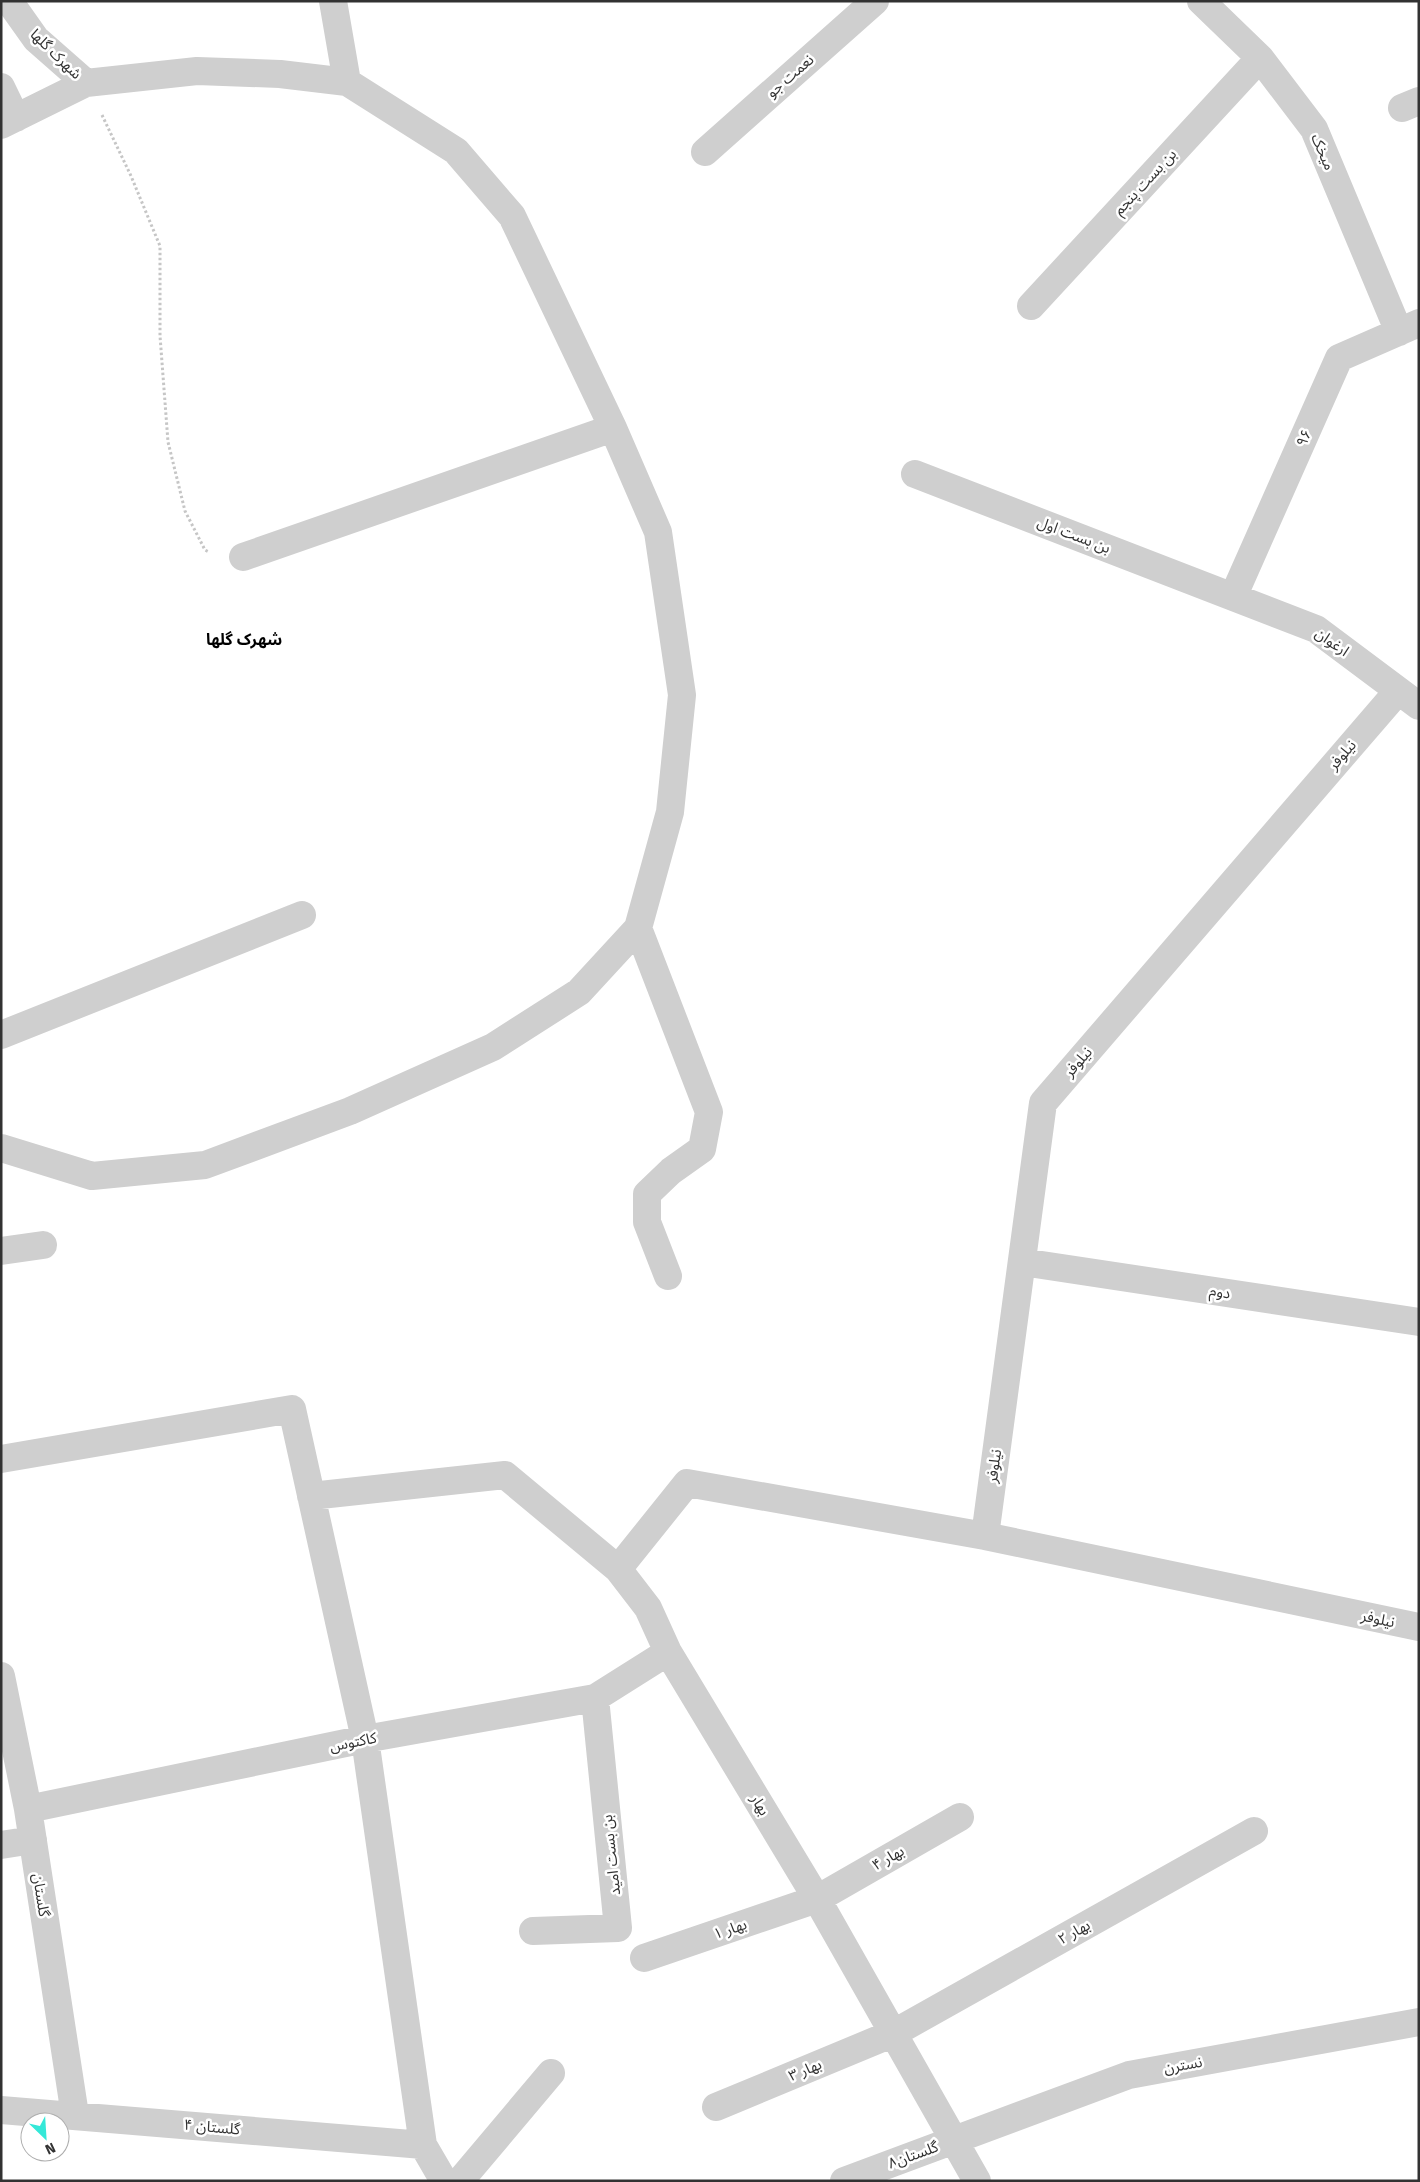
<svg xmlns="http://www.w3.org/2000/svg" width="1420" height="2182" viewBox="0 0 1420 2182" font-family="'Fira Sans','Noto Sans Arabic',sans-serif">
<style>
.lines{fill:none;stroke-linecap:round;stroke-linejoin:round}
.path{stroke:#c6c6c6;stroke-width:3;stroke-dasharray:2.5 2.5;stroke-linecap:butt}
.street{stroke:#cfcfcf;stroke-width:28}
.labels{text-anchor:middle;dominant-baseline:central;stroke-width:5;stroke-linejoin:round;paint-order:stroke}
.street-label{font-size:15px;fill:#323232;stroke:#fff}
.neighbourhood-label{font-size:16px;font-weight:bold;fill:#000;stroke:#fff}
</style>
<rect width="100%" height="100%" fill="#fff"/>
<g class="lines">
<path class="path" d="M102,115l29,61 29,70v90l8,106 17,69 20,39 4,2"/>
<path class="street" d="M9,1l27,38 50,44
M333,1l14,81
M1201,1l59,57 54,71 85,203
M1,87l15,31
M1402,108l17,-7
M1,125l85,-42 111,-12 83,3 67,8 109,69 56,65 101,212 45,104 24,163 -12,117 -32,116 -59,64 -86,55 -143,64 -145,54 -113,11 -91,-28
M705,152l170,-151
M1031,306l229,-248
M915,474l401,155 103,77
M243,557l370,-129
M1233,597l106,-239 80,-35
M638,928l71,184 -7,37 -31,22 -24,23v28l21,54
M1,1035l301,-120
M1,1251l42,-6
M1022,1262l397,60
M1,1459l291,-50 73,330 58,406 21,36
M311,1496l194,-21 113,94
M985,1536l58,-433 355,-412
M1,1676l27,133 47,306
M28,1809l337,-70 230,-41 73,-46
M1,1845l32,-5
M533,1931l85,-3 -23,-230
M644,1958l173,-59 143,-82
M716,2107l178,-74 360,-202
M1,2110l422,35
M460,2181l91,-108
M844,2181l285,-106 290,-53
M977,2181l-160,-282 -149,-247 -20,-44 -30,-39 69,-86 298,53 434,91"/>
</g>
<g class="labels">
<g class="street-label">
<text transform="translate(56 54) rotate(44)">شهرک گلها</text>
<text transform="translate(790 76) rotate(-41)">نعمت جو</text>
<text transform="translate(1323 152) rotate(67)">میخک</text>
<text transform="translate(1145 182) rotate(-47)">بن بست پنجم</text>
<text transform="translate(1304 438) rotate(-66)">۹۶</text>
<text transform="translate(1074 535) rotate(21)">بن بست اول</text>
<text transform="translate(1332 642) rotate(35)">ارغوان</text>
<text transform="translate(1342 755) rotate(-49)">نیلوفر</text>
<text transform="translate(1078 1062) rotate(-49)">نیلوفر</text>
<text transform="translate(1220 1292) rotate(9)">دوم</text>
<text transform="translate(994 1466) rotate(-82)">نیلوفر</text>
<text transform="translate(1378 1619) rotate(12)">نیلوفر</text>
<text transform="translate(353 1742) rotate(-11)">کاکتوس</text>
<text transform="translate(760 1805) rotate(59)">بهار</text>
<text transform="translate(611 1855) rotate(-96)">بن بست امید</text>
<text transform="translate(888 1858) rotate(-30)">بهار ۴</text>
<text transform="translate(41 1895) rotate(81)">گلستان</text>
<text transform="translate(730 1929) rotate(-19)">بهار ۱</text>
<text transform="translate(1074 1932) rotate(-29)">بهار ۲</text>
<text transform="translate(1183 2065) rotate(-10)">نسترن</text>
<text transform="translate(805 2070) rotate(-23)">بهار ۳</text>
<text transform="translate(212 2127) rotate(5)">گلستان ۴</text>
<text transform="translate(913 2155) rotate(-20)">گلستان۸</text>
</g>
<g class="neighbourhood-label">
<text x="244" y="639">شهرک گلها</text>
</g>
</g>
<rect width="1420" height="2182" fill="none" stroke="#323232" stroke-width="5"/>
<g transform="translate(45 2137) rotate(155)"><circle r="24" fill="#ffffff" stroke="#adadad"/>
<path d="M0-4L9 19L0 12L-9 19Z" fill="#34e8d8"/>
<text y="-8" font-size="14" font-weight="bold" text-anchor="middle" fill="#323232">N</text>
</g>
</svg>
